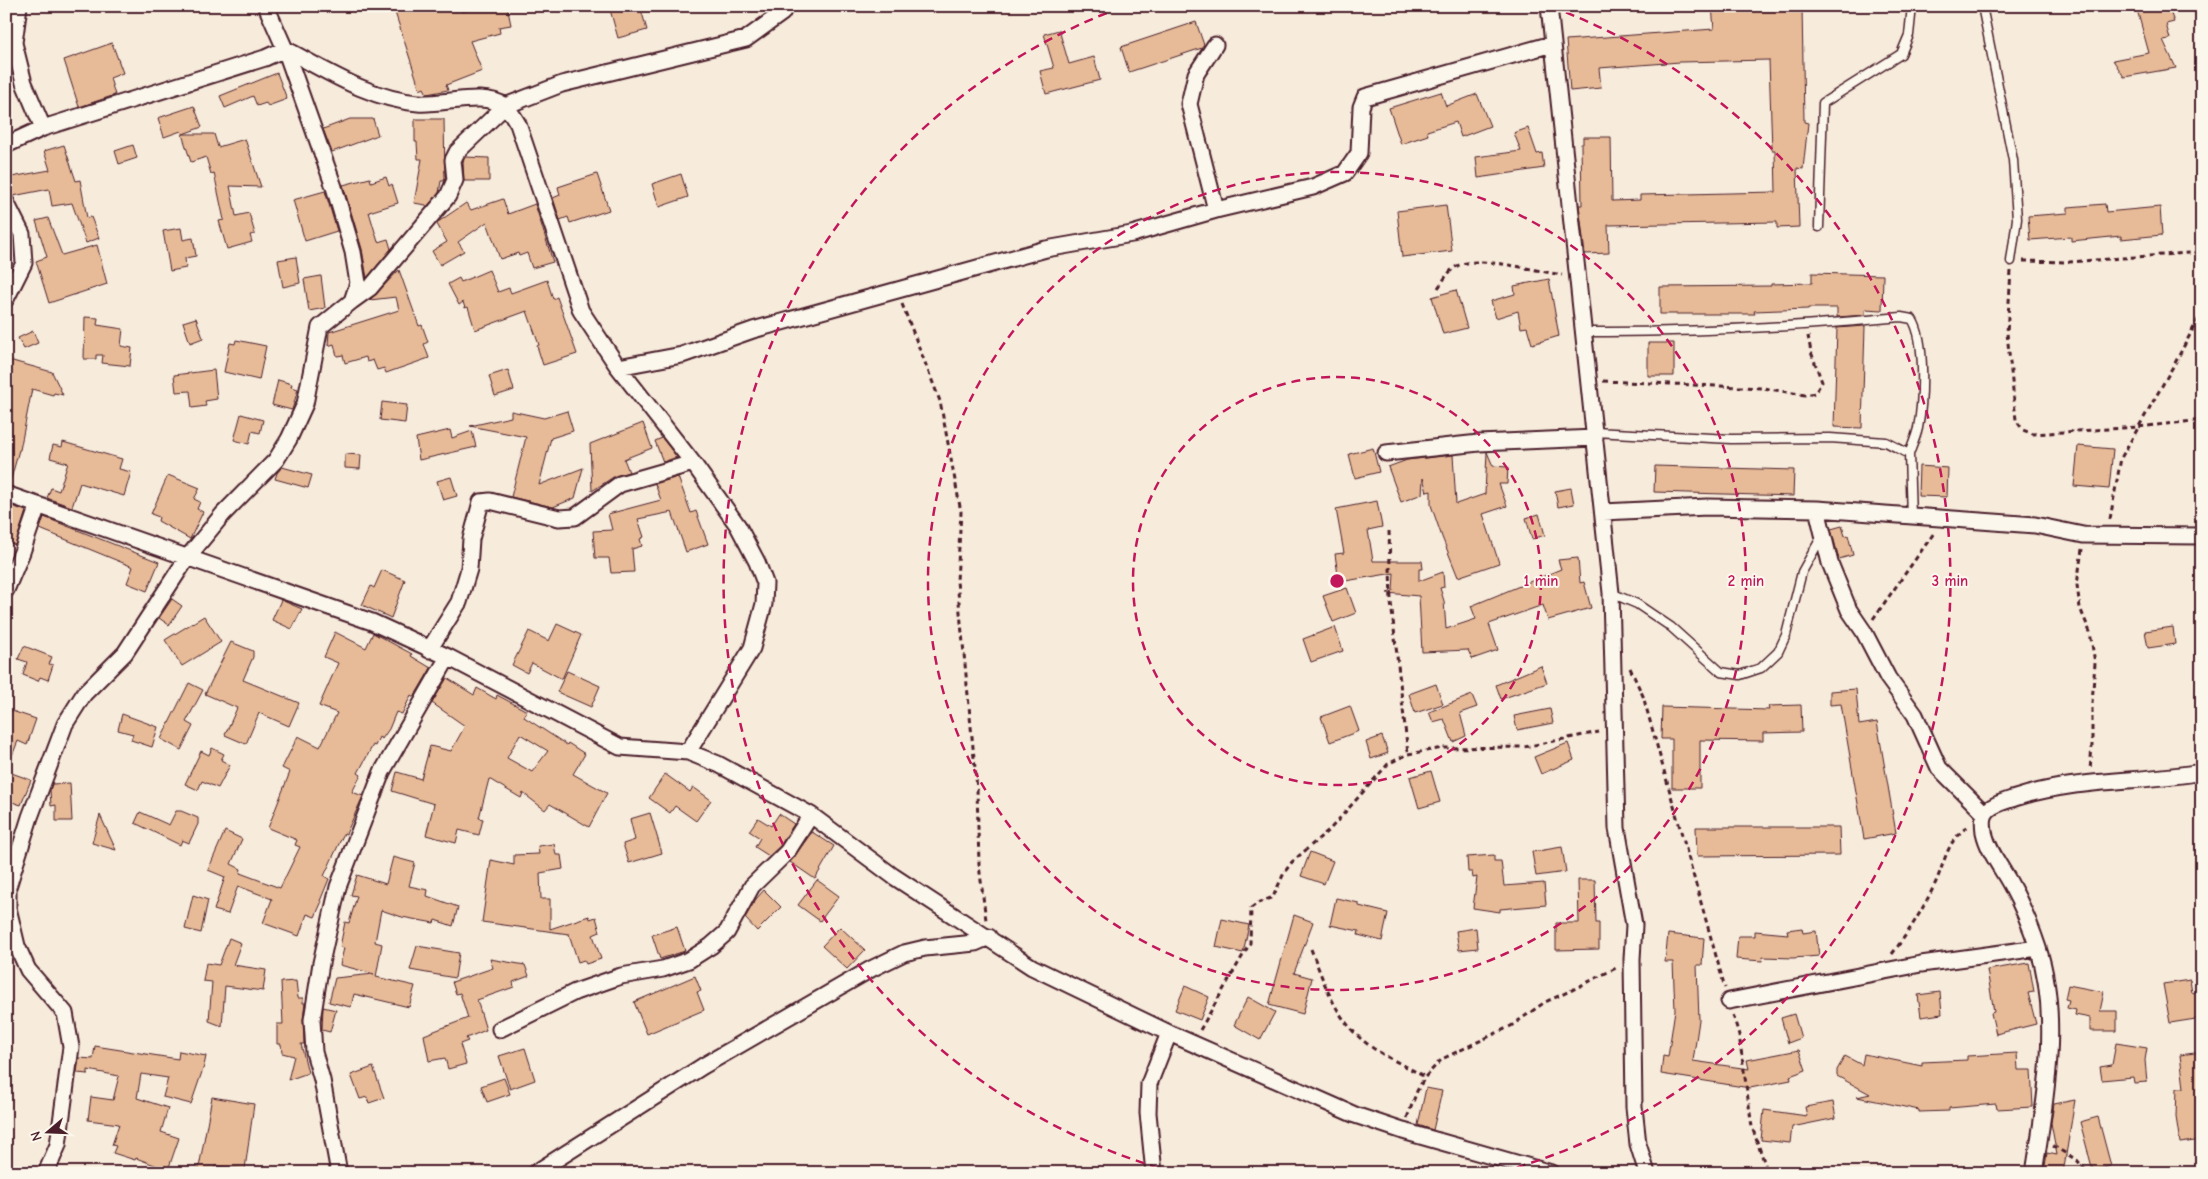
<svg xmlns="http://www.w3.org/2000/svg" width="2208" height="1179" viewBox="0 0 2208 1179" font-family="'Comic Neue',sans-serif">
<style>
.building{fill:#e7bb97;stroke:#4a1f2b;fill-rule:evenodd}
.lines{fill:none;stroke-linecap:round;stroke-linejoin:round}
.lane-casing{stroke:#4a1f2b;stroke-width:11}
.street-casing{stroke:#4a1f2b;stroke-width:19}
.path{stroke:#4a1f2b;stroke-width:3;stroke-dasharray:5 4;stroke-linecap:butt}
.lane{stroke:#fbf7ec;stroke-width:8}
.street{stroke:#fbf7ec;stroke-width:15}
.ring{fill:none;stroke:#c2185b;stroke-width:2.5;stroke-dasharray:9 6}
.centre{fill:#c2185b;stroke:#fbf7ec;stroke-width:2.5}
.ring-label{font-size:15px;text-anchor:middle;font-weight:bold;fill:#c2185b;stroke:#fbf7ec;stroke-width:4;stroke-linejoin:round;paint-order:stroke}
</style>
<rect width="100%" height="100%" fill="#f7ebdb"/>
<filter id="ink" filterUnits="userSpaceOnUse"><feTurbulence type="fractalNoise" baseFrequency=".02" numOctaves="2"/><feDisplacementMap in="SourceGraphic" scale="10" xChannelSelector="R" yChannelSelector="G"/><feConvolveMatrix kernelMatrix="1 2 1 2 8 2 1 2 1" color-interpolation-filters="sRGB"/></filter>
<g filter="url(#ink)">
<path class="building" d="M393,6h67l2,6 24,-6h21l4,19 -12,2 1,6 -30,8 12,30 -36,14 2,5 -21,4 -3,-6 -4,2z
M609,6h31l7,24 -29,8z
M1712,6h90l2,116 4,1 -5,46 -6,-1 2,59 -22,1v-6l-169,3 1,28 -24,1 -6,-49h3l-1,-61h2v-7h28l1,64 28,-1v-5l136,-3 -1,-42h-3l-3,-90 -89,2 -81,6 2,20 -31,3 -4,-51 148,-11z
M2136,6h32l6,16 -8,2 4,15 -7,1 13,28 -52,9 -11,-17 36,-7z
M1196,22l8,23 -2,3 -73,24 -8,-25z
M1059,30l10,34 25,-7 6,23 -54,14 -6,-23 14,-3 -10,-34z
M112,43l11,30 -13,5 5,17 -36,12 -15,-47z
M277,73l10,26 -19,7 -2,-3 -9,3 -4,-10 -28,12 -5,-12z
M1441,92l5,14 31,-12 13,32 -29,11 -5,-15 -29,9 1,4 -27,9 -12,-36z
M194,106l8,21 -19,7h31l4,13 27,-8 16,48 -31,-1 6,30 13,-3 6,21 -5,1 2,7 -25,7 -8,-28 5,-1 -10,-47 -3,1 -5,-17 -15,5 -10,-31 -17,6 -6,-19z
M350,119h23l5,16 -46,17 -9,-23z
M415,119h29l1,59 -1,3h-3l-2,12 -12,14 -1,-2 -12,-2 8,-44h-4l-1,-17h-2z
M1528,128l9,26 5,-1 2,15 -66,10 -2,-21 45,-6 -7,-18z
M64,145l12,36 4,-1 7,38 4,-1 8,21 -13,5 -14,-40 -20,3 -3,-17 -36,7 -7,-3v-15l44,-8 -6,-19z
M133,145l4,13 -18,6 -4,-13z
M465,157l24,1v23h-25l-1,-19z
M597,174l12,36 -39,13 -2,-6 -8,3 -7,-22 7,-3 -2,-8z
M681,174l7,23 -29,10 -7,-23z
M386,177l3,9 3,-2 6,19 -29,9 9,30 10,-3 3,10 -24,29 -5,-29 -19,-64 27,-7 1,4z
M325,191l12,40 -32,10 -12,-41z
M503,199l5,15 27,-10 18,58 -21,6 -5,-15 -8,3 -1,-3 -18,6 -13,-37 -29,20 6,9 -24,14 -8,-14 15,-9 -10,-18 1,-2 28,-19 5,7z
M2105,204l1,8 54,-5 2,28 -41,4v-3l-50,5v-4l-41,3 -2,-24 40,-3v-6z
M1446,205l6,46 -50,6 -5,-46z
M48,218l14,37 35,-10 10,39 -58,19 -13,-42 11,-4 -11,-36z
M181,228l2,12 10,-2 3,18 -11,2 1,10 -16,3 -7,-40z
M296,257l4,26 -17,4 -5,-27z
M399,270l20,56 3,-1 6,17 -4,2 5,14 -43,15 -2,-5 -7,2 -4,-10 -6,2 -1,-5 -21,6 -2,-8 -6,1 -3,-12 -6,2 1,-14 70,-22 -3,-13 -26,3z
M489,270l9,22 11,-4 2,5 36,-13 6,19 4,-2 20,57 -34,11 -6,-19 2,-1 -12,-34 -52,19 -7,-23 -3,1 -2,-6 -4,3 -11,-21 11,-6 2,4z
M1812,273l71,2 -1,35 -17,-1v6l-28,2v-9h-29v1l-54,2 1,3h-95v-27l111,-1v-2l41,-1z
M321,276l4,32 -16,3 -5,-32z
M1549,279l10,57 -27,8 -5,-17 -6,1 -3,-17 -22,7 -5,-17 24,-7 -1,-8z
M1456,290l11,38 -24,6 -11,-37z
M85,317l13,1 -1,7 26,4 -2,17 11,2 -2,18 -28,-3 1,-8h-7v4h-12z
M196,318l7,20 -13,5 -7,-21z
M1865,326l-3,102 -28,-1 3,-99z
M33,331l5,12 -14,6 -6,-11z
M236,340l30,6 -7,34 -35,-8 6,-29 5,1z
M1648,343h26v33h-26z
M9,360l43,12 11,23 -9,-2 -1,2 -21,-6 -12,61h-1l-8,29h-5v-103z
M214,370l3,29 -12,2 1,5 -14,2 -2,-17 -14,1 -2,-17z
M508,370l6,20 -19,6 -6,-20z
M278,380l14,4 -1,3 7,2 -6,21 -20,-5z
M382,402l25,3 -2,18 -25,-3z
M511,411l33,7 23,-7 6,20 -22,7 -12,47 44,-17 -8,30 -22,9 -42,-10 15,-60 -56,-11 41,-9z
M241,414l22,6 -3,13 -8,-2 -3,13 -15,-4z
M643,423l9,25 -28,11 5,13 -14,4 -23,15 -2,-47z
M450,430l2,8 20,-7 4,16 -57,13 -3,-22z
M662,438l15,19 -14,5 -8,-21z
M63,442l59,17 -3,10 12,3 -7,24 -44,-13 -8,24 -25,-9 4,-10 8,3 9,-28 -18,-5 3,-13 9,2z
M2078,446l35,3 -4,40 -35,-3z
M1373,448l6,24 -24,6 -6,-24z
M1487,452l6,14 15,1 -1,17h-8l8,22 -24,8 16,49 -41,14 -16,-40 -11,-32v-14l-4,1 -4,-14 -1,16 -21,8 -13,-35 19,-7 46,-5 3,49 29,-10z
M345,454l16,1 -1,14 -15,-1z
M1655,466l139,4 -1,26 -139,-4z
M1919,466l29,2 -1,29 -29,-1z
M282,467l30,8 -4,13 -33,-9 2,-6z
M168,475l32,13 -6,11 6,3 -3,7 6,3 -13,27 -32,-18 1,-4 -8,-3z
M451,477l6,19 -14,4 -6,-19z
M678,477l13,36 5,-2 12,33 -22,8 -14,-40 -34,7 6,18 -4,2 2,7 -10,3 2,23 -23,1 -2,-15h-14l-2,-27 19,-1 -4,-16 53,-14 -6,-16z
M1571,488l3,16 -16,3 -3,-16z
M1377,501l5,26 -14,3 5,31h49l1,8h-4v12l24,-9 1,15 -4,1 4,13 2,28 30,-10 -5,-13 90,-37 -3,-9 20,-2 2,25 4,-1 7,26 -43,12 -5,-15 -54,19 9,26 -26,9 -4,-9 -46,2 -3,-56 -32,-3 6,-2 1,-18 -55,9 -4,-28 9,-1 -8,-44z
M6,504l20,7 -11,34 -9,-4z
M1539,514l6,21 -13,4 -6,-21z
M44,517l115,45 -12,29 -20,-8 6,-16 -93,-38z
M1842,526l3,10 3,-1 5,20 -14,4 -8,-30z
M382,570l23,10 -14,38 -29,-13 9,-19 3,2z
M1347,588l9,25 -23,9 -10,-26z
M172,599l10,7 -13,19 -10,-7z
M281,600l21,9 -10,20 -20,-9z
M204,616l17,26 -39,24 -17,-26z
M557,624l24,11 -19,44 -30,-16 -5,10 -15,-8 17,-34 20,10z
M1335,627l8,24 -32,11 -8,-23z
M2173,627l2,17 -27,4 -3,-17z
M335,632l31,16 7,-15 39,21 -1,2 20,12 -17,29 -3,-2 -9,19 -6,-2 -7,17 -7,10 -3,-2 -4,9 -2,-1 -15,28 3,2 -9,17 11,4 -17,38 -2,-1 -20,43 5,3 -9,22h2l-7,16 -8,-3 -8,22 -36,-13 9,-24 -34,-13 -10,28 -14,-4 11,-33 -17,-7 17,-39 17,8 -11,25 10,5 -1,4 40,15 20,-41 -5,-2 2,-5 -29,-12 22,-56 -8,-4 16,-32 22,11 17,-34 -18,-7 19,-43 -14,-6z
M231,642l22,9v6l-10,23 56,23 -10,23 -30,-13 -13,31 -21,-9 12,-27 -32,-14z
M24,646l28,11 -3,7 4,1 -5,15 -8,-3 -2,4 -15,-6 4,-13 -9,-3z
M1541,666l6,17 -46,16 -5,-14z
M567,671l33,15 -9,21 -34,-15z
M447,678l27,17 3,-7 19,11 1,-4 30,16 -3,6 43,28 1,-2 17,11 -12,20 34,19 -18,34 -39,-23 -5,6 -22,-17 -2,5 -32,-19 -10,39 4,1 -4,16 -20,-5 -3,13 -30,-8 8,-31 -42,-13 5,-19 24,7 9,-33 21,5 14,-25 -33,-23zM520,734l28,17 -16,21 -25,-14z
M189,683l14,7 -17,32 7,4 -12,24 -20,-11z
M1436,684l7,20 -28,9 -6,-19z
M1856,689l3,36 18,-3 19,111 -32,6 -23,-135 -11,1v-14z
M1472,695l5,12 -17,6 6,23 -13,6 -9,-23 -11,3 -4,-10z
M1801,705l1,27 -39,1v8l-63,-1v48h-28v-49h-11l1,-32 107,3 -1,-4z
M1350,706l9,25 -29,11 -9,-25z
M6,709l30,10 -9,26 -9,-4 -11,27z
M1550,709l3,14 -36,7 -3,-14z
M122,714l36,13 -6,20 -21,-7 2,-6 -15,-4z
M1382,736l6,17 -17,6 -5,-17z
M1568,743l6,17 -33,14 -7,-17z
M212,748l12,6 -3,6 9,5 -12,23 -16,-7 -4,9 -13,-6 16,-33 8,4z
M6,771l25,9 -10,25 -15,-5z
M1431,771l9,31 -21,6 -9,-31z
M665,774l25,18 3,-5 18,13 -15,21 -21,-15 -5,7 -21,-15z
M70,783l2,38h-16v-16l-5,1 -1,-16 2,-6z
M176,811h5l17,7v6l-9,19 -7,-3 -2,5 -45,-22 5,-11 29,13z
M650,813l12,40 -33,10 -6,-19 12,-4 -5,-21z
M779,814l15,10 -14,22 -11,10 -14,-9 5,-9 -11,-7 9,-13 13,8z
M100,815l16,35 -24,-7z
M1696,827h143l1,28 -143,1z
M812,832l22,14 -19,33 -25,-17z
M554,844l2,11h5l2,14 -23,4 1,26h9v30l39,-13 1,3 6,-2 4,15 -7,3 8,24 -15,5 -2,-4 -6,2 -9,-28 -87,-12 9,-62 23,5v-10l25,-1 -1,-8z
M1562,847l4,25 -30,4 -4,-24z
M1310,852l23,9 -9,23 -23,-8z
M1494,855v6h7l3,25 40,-3 2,22 -46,4v3l-27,-4 4,-31 -4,1 -1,-6h-4l-1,-15z
M393,857l22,6 -6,23 19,4 -1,6 31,11 -5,19 -18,-6 -1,3 -32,-6 -21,-7 -6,32 7,2 -6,33 39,9 -6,21 -55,-13 -3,13 -22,-5 6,-24 39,-4 -34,-9 4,-17 -4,-1 5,-25 4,1 8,-27 -6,-1 6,-20 29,9z
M817,880l22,16 -19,25 -22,-16z
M1578,880h17l1,43h3v26l-43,1v-27h23z
M764,890l17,17 -24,24 -12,-13 11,-19z
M193,895l15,5 -7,33 -16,-4z
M1336,898l23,5v3l29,7 -6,28 -24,-6 1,-4 -29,-6z
M1294,915l19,7 -19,51 18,5 -9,36 -34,-9z
M1222,919l27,6 -6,28 -27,-6z
M677,927l8,24 -25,8 -8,-24z
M840,927l25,23 -18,19 -25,-23z
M1476,928l2,20 -19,2 -3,-19z
M1802,928l1,5 13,-2 3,25 -26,2 -30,-1 -1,4 -26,-2 2,-23h17v-5l33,3 -1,-4z
M1668,934l36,4 -2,27h-5l2,55 -6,41 56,8 -2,-9 52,-10 7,20 -16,6 1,4 -41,8 -89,-14 2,-18 5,1 7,-47 -2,-48h-8z
M229,938l12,5 -8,22 33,5 -3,21 -38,-5 -3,40 -13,-5 3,-39 -9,-1 3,-18 13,2z
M417,946l42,7 -4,25 -45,-8z
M490,959l35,6 4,11 -16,6 1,5 -37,13 9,30 -20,8 2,3 -8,3 6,20 -18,5 -3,-11 -16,3 -5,-26 44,-17 -8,-25 -4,1 -4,-12 41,-14z
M2029,963l5,29 -6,1 8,31 -40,10 -5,-21 3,-1 -7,-42z
M695,976l6,15 -4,1 7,18 -57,24 -13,-32z
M2190,980l2,13 10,-2v27l-32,5 -7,-39z
M296,981l2,17h5v5h2l-2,17 1,24h-3l7,29 -20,7 6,-24 -12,-3 -1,-9h-4v-20h6l-2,-42z
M2068,985l36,7 -4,19h17v20h-27v-13l-15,-3 1,-5 -9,-2 2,-8 -4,-1z
M1185,986l24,11 -9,23 -25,-10z
M1940,992l2,22 -21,3 -3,-22z
M1248,997l27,15 -15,28 -26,-15z
M323,1007l13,3 -6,22 -8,-2z
M1794,1014l7,24 -13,5 -7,-25z
M2116,1043l31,5 -2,12 2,22 -13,1 -1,-6 -31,3 -2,-13 12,-2z
M95,1046l83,13 1,-8 27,5 -2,10 -13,38 -28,-7 5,-19 -27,-4 -4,24 31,10 -7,24 18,6 -11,32 -32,-12 -1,2 -22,-7 3,-7 -4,-1 7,-21 -31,-4 3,-23 22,3 6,-24 -31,-6v4l-11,-1 2,-15 14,1z
M525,1048l10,32 -25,9 -11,-33z
M2202,1052v88l-22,3 -4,-26 1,-29h7l-4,-33z
M2017,1053l1,17h13l2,37 -36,2 -1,-5 -47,4v3l-30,1v-2l-62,-13 13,-3 -33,-18v-6l8,-14 17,9 2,-11 58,12v-4l45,-2v-4z
M373,1067l11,31 -15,5 -2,-6 -7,2 -9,-24z
M504,1078l6,16 -23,8 -6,-16z
M1426,1088l16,3 -9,39 -15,-5z
M212,1097l42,7 -9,65 -30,-3 -1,7h-16z
M2075,1100l-12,73h-19l3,-20 10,2 -6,-32 3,-19z
M1833,1102l3,16 -44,9 -2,16 -29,-3 3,-30 43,6 -2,-9z
M2098,1117l13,49 -18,5 -13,-49z"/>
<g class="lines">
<g class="lane-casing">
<path id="lane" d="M1982,6l31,154 4,59 -6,42
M1819,227l4,-124 78,-49 8,-19 3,-29
M1584,332c106,1 211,-5 317,-15l11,2c14,21 11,83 6,109 -2,9 -6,18 -9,26
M1594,432l137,7 99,-1 56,4 23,12 2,63
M1611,593l26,11 34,23 50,45 19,3 21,-7 17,-16 8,-17 16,-63 20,-36"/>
</g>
<g class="street-casing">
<path id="street" d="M19,6l-5,37 10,40 19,45
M1549,6l62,587 6,235 17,97 -2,34 2,148 4,37 9,29
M1215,45l-19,29 -7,30 27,106
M6,145l37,-17 222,-70 20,-9c42,22 85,50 133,54 26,2 65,-12 87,3 5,4 10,13 13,18l63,187 37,56 75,96 45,63 19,36 8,21 -1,21 -12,44 -64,104
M6,202l16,32 2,29 -18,36
M352,301l18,-13 78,-92 7,-16 -2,-20 4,-8 48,-46 57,-22 184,-45 36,-26 3,-7
M618,367l64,-12 71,-25 293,-81 86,-15 84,-24 97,-23 32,-14 14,-20 2,-46 4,-10 187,-53
M1386,453l93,-10 116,-5
M6,494l366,128 76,35 172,90 68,5 30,12 93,51 82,61 139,91 137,66 186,82 48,16 148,42
M1817,509l13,54 19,47 15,22 24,46 27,37 24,53 46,46
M1603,512l104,-5 110,2 218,16 48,10 119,1
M6,590l16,-38 16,-47
M429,650l30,-48 10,-33 2,-30 10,-37 9,-1 69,17 16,-1 45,-33 73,-21
M1729,1001l192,-37 117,-16
M500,1029l75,-37 46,-16 42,-7 26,-9 22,-14 16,-14 25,-46 35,-34 24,-37
M46,1173l12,-28 13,-98 -6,-34 -37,-43 -11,-24 -9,-38v-21l22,-70 35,-93 19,-30 41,-41 62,-95 36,-44 53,-54 13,-21 16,-35 15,-77 32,-26 6,-18 -5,-31 -19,-65 -49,-138 -19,-43
M339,1173l-17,-93 -8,-28 -2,-32 9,-57 17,-76 44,-115 66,-115
M535,1173l168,-107 168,-97 33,-16 21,-5 50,-5 14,-6
M1154,1173l-6,-60 1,-29 20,-51
M2034,1173c11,-70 27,-156 4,-225 -7,-21 -16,-43 -27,-63 -9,-17 -23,-34 -27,-53 -1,-8 -2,-16 4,-22 6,-6 18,-9 27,-12 61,-20 124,-15 187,-26"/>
</g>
<path class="path" d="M2023,261l46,1 133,-10
M2011,271l-4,62 9,87 7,10 10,4 105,-7 64,-7
M1438,288c7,-10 13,-21 24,-24 22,-7 76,7 100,11
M902,304l38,97 21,111 -4,69 20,208 2,76 7,55
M1603,381l160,7 42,7 10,-2 7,-11 -11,-30 -3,-16
M2110,519l11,-61 54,-95 27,-51
M1389,531l2,71 17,152
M2082,549l-5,36 3,23 10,24 5,31 -3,40v43l-2,24
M1873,619l61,-86
M1630,668l13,28 82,292
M1311,949c12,31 23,65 48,88 18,17 44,27 66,40
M1892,954c16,-21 30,-43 41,-66 12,-23 12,-47 36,-62
M1733,1015l6,20 13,92 16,46
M1200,1030l50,-87 1,-35 7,-5 15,-6 11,-24 8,-11 39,-34 57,-64 20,-10 35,-6 81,-1 75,-15
M1407,1118l10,-27 8,-14 17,-18 69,-33 34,-24 25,-11 48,-24
M2053,1146l24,14 11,13"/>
<use href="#lane" class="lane"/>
<use href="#street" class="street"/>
</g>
</g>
<g class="ring">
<circle cx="1337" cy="581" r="204"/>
<circle cx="1337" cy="581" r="409"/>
<path d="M1173 1172A613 613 0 0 1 1122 7M1552 7A613 613 0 0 1 1501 1172"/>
</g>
<circle cx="1337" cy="581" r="8" class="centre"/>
<g class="ring-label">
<text x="1541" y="586">1 min</text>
<text x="1746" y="586">2 min</text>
<text x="1950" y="586">3 min</text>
</g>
<rect width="2208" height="1179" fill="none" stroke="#fbf7ec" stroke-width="25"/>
<rect x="12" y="12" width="2183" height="1154" fill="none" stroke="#4a1f2b" stroke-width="2" filter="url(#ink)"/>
<g transform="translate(48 1132) rotate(251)" stroke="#fbf7ec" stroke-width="4" paint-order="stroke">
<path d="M0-4L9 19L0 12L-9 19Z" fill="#4a1f2b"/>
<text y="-8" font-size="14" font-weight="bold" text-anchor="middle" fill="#4a1f2b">N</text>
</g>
</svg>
